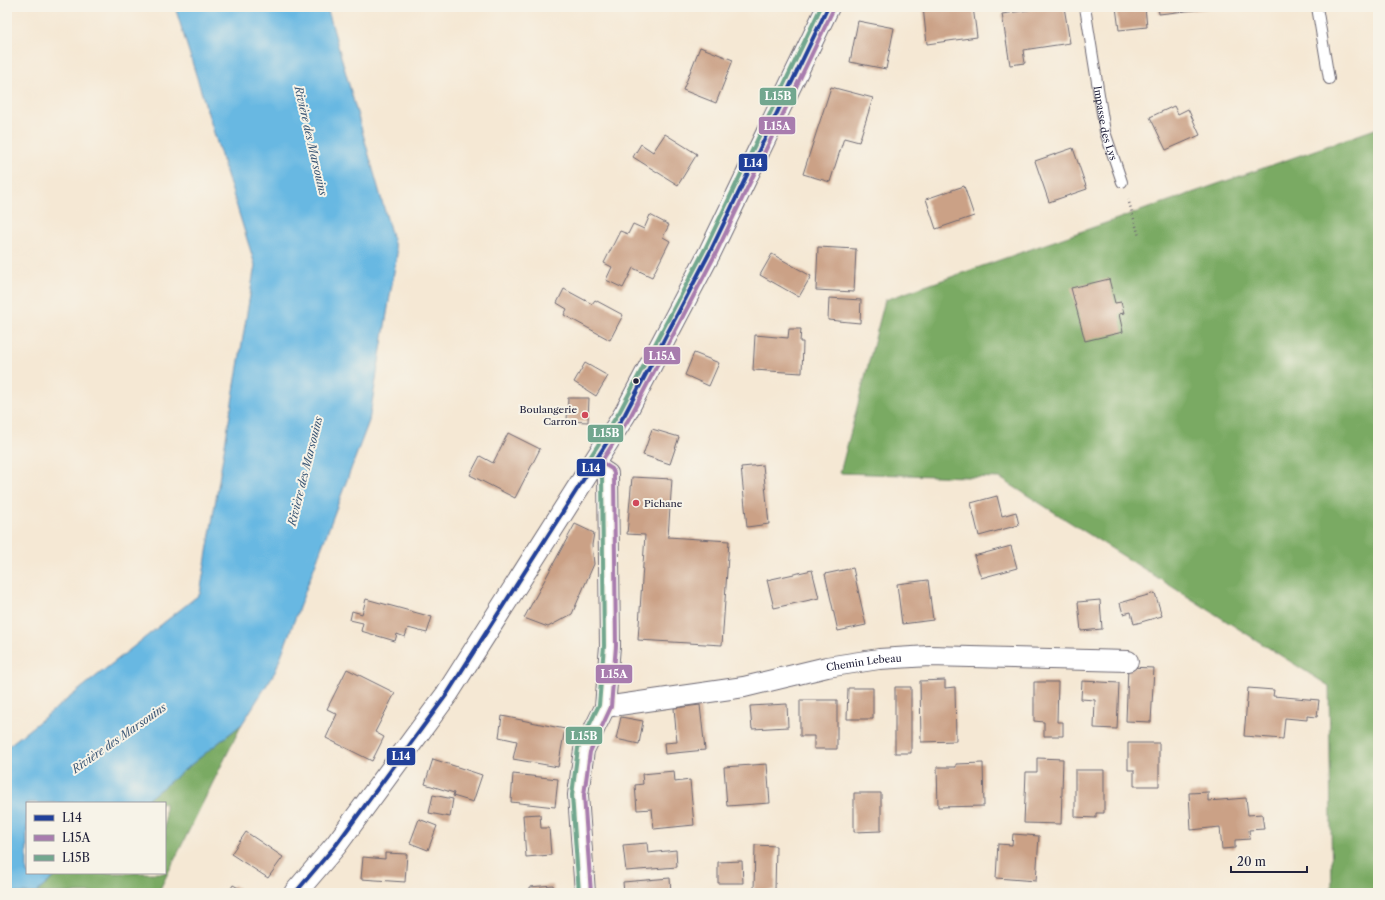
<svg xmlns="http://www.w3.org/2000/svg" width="1385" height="900" viewBox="0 0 1385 900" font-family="'Libre Caslon Text',serif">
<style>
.forest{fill:#7aaa63;stroke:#4e664f}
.water{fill:#67b8e2;stroke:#446d8e}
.building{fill:#cba186}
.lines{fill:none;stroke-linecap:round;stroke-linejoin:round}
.service-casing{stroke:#6c6771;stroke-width:12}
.minor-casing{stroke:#6c6771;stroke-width:22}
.tertiary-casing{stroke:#6c6771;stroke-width:24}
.path{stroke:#6c6771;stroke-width:2.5;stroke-dasharray:1 3;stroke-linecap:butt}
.service{stroke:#fff;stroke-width:10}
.minor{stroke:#fff;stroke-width:20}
.tertiary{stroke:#fff;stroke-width:22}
.bus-1-casing{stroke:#f7f3e8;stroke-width:7}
.bus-2-casing{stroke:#f7f3e8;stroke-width:7}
.bus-3-casing{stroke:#f7f3e8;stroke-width:7}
.bus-1{stroke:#21409a;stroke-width:4}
.bus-2{stroke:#a87cae;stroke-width:4}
.bus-3{stroke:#72a78f;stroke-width:4}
.bus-dot{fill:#22223b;stroke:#f7f3e8;stroke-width:1.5}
.poi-dot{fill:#d1495b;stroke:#f7f3e8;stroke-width:1.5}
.labels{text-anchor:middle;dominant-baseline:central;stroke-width:4;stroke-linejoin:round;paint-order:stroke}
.street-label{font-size:10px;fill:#22223b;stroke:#f7f3e8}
.poi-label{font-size:10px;fill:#22223b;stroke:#f7f3e8;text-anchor:end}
.water-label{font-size:11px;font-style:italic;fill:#3a5675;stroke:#f7f3e8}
.line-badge{stroke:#f7f3e8;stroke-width:1.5}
.badge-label{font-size:11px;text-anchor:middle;font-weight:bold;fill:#fff}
</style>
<rect width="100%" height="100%" fill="#f7f3e8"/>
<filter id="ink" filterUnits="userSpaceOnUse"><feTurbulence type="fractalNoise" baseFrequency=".025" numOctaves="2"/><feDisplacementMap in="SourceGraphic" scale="8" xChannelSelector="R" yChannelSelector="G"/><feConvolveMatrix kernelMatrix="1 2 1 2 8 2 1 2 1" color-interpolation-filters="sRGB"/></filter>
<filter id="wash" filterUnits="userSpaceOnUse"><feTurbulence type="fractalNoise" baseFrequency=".012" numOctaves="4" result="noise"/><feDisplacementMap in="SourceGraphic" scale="16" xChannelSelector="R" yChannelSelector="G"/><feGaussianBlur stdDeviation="0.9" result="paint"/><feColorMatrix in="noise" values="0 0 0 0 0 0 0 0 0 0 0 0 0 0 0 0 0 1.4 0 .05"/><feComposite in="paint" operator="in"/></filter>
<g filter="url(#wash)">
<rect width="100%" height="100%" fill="#f5e8d4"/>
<path class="forest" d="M1378,128v765h-46l-3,-207 -329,-208 -160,-5 45,-173z
M242,724l-84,169h-122l23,-20h106v-70h-22z"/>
<path class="water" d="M175,7h152l70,247 -28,167 -94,251 -33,52 -99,79h-116v70h32l-23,20h-29v-146l193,-153 55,-329z"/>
<g id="blocks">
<path class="building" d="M923,7h36v1l14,-1 4,30 -50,7z
M1048,7h16l6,36 -47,7 2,13 -15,2 -8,-51z
M1116,7h29l2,20 -28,3z
M1158,7h55v1l-54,6z
M858,21l36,7 -8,41 -36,-7z
M700,47l33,13 -17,43 -33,-13z
M831,87l42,11 -14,44 -15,-4 -14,44 -27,-8z
M1174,106l4,8 10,-5 12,26 -34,15 -16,-33z
M665,134l32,20 -19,31 -45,-28 8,-13 12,8z
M1073,148l14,41 -38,13 -14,-41z
M964,186l10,30 -38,13 -10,-30z
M650,215l19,10 -6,12 7,4 -18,36 -19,-9 -10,20 -17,-8 6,-13 -8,-4 16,-32 8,3 5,-10 11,5z
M818,247l38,2 -2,43 -38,-2z
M772,254l39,22 -12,21 -39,-22z
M1109,279l6,24 6,-1 3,11 -5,1 4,18 -38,9 -14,-53z
M564,289l28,15 3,-4 28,15 -13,25 -46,-25 3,-6 -10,-6z
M829,298l32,2 -1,23 -32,-3z
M789,329h12l-1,13h3l-1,31 -49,-3 2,-35 33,3z
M694,353l25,10 -10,23 -24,-11z
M585,363l23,13 -12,20 -22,-14z
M568,398h21l-1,24 -21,-1z
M652,429l27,8 -9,27 -27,-9z
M508,433l32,16 -25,49 -45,-23 10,-19 13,7z
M763,465l6,59 -22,3 -6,-60z
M632,477l40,2 -4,58 61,4 -7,104 -84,-5 7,-105 -18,-1z
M997,496l5,20 14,-4 3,13 -40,11 -8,-33z
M575,524l19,9 -2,12 2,19 -22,50 -24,13 -24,-9z
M1011,546l6,22 -36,10 -7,-22z
M853,568l13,57 -28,6 -13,-57z
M812,570l7,28 -45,10 -7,-28z
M928,580l5,40 -31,4 -5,-40z
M1155,593l7,23 -28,8 -3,-12 -8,2 -3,-11z
M366,599l66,18 -5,16 -19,-5 -3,9 -8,-3 -2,7 -34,-10 2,-8 -13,-3 2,-9 10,3z
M1100,600l2,29 -21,2 -3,-29z
M1128,667l26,1 -3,54 -25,-1z
M347,669l48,24 -20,39 9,5 -12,24 -46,-23 11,-24 -10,-5z
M945,680v8l10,-1 1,54 -35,1 -1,-61z
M1082,681l37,2 -2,46 -23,-1 1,-28 -14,-1z
M1034,682h24l-1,40h6v14h-19v-14l-10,-1z
M895,687h16v66h-16z
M848,688h25v31h-26z
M1248,688l26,2 -1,6 46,4 -2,17 -10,-1v4l-22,-2 -2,21 -39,-3z
M800,700h37v49h-23v-13h-14z
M787,704l1,23 -36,2 -2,-23z
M700,705l5,45 -40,4 -1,-11 13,-1 -3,-34z
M502,716l63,13 -7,38 -45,-8 4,-18 -18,-4z
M621,717l22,4 -4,23 -23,-5z
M1128,743h31v43h-25v-16h-6z
M1037,758l26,1 -2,65 -37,-1 2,-51h11z
M433,759l49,16 -9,27 -20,-6 1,-3 -29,-9z
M983,763l1,43 -46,1 -1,-40h19v-3z
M767,764l3,39 -43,3 -3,-39z
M1075,770h29v43h-8v5l-21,-1z
M674,771l1,11 15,-2 4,45 -40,4 -2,-20 -15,1 -2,-25 8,-1 -1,-10z
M513,774l45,5 -3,28 -44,-5z
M1208,792v9l38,-3 2,17 14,-1 2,15 -15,1 1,9 -15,1v8l-13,1 -2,-22 -29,3 -2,-37z
M854,793h27v38l-27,1z
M433,795l20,4 -3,18 -21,-4z
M540,814l1,14h8l2,27 -25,2 -3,-42z
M419,819l18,7 -9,24 -18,-7z
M246,832l37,25 -15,21 -37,-24z
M1013,834l26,2 -3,45 -40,-3 2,-34 14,1z
M647,843l1,10 28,-3 1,17 -51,4 -3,-26z
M755,845l21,1 -1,44h-21z
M385,853l22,1 -2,28 -44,-3 2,-22 22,2z
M742,861l1,22h-25v-21z
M670,878l1,15h-47l-1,-11z
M233,885l15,8h-20z
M553,885l1,8h-24v-6z"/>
</g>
</g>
<g filter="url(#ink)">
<use href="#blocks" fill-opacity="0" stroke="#6c6771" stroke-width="1"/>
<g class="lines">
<g class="service-casing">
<g id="service">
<path id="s1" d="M1085,7l20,125 17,50"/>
<path d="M1317,7l12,72"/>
</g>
</g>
<g class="minor-casing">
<g id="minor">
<path id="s2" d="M605,707l139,-20 83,-20 52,-8 50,-3 199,5"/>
<path d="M585,893l-7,-98 6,-45 21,-43 5,-61 -2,-172 -15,-10"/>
</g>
</g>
<g class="tertiary-casing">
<path id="tertiary" d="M295,893l41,-48 111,-151 178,-280 85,-162 118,-245"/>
</g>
<path class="path" d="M1128,199l11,37"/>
<use href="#service" class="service"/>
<use href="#minor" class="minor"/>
<use href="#tertiary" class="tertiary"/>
<g class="bus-1-casing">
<path id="bus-1" d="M295,893l41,-48 111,-151 178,-280 85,-162 118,-245"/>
</g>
<g class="bus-2-casing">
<path id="bus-2" d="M598,467l32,-50 85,-162 118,-245
M591,893l-7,-98 6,-43 21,-45 5,-61 -2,-173 -2,-4 -16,-10"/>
</g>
<g class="bus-3-casing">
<path id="bus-3" d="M579,893l-7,-98 6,-47 21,-43 5,-59 -2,-169 -13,-9 -2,-6 33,-51 85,-162 116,-242"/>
</g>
<use href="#bus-1" class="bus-1"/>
<use href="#bus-2" class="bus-2"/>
<use href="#bus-3" class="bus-3"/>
</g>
</g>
<circle class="bus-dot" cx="636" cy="381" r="3.5"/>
<g class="poi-dot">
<circle cx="585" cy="415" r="4"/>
<circle cx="636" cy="503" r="4"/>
</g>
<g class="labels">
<g class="street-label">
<text stroke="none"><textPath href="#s1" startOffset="118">Impasse des Lys</textPath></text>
<text stroke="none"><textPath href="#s2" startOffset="263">Chemin Lebeau</textPath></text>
</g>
<g class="poi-label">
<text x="577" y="409">Boulangerie<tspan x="577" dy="12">Carron</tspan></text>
<text x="644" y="503" text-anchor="start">Pichane</text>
</g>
<g class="water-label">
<text transform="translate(311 141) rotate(77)">Rivière des Marsouins</text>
<text transform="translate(305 471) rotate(-76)">Rivière des Marsouins</text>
<text transform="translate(119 738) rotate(-35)">Rivière des Marsouins</text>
</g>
</g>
<g class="line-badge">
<rect x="759" y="87" width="38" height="19" rx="4" fill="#72a78f"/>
<rect x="758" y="116" width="38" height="19" rx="4" fill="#a87cae"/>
<rect x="738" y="153" width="30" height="19" rx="4" fill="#21409a"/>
<rect x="643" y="346" width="38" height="19" rx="4" fill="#a87cae"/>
<rect x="587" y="424" width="37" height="19" rx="4" fill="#72a78f"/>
<rect x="576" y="458" width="30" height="19" rx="4" fill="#21409a"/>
<rect x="595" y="664" width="38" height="20" rx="4" fill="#a87cae"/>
<rect x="565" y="726" width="38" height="19" rx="4" fill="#72a78f"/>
<rect x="386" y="747" width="30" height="19" rx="4" fill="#21409a"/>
</g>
<g class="badge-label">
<text x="778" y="100">L15B</text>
<text x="777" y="130">L15A</text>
<text x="753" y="167">L14</text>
<text x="662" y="360">L15A</text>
<text x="606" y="437">L15B</text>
<text x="591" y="472">L14</text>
<text x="614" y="678">L15A</text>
<text x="584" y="740">L15B</text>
<text x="401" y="760">L14</text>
</g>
<rect width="1385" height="900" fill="none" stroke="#f7f3e8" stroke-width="24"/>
<rect x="26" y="802" width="140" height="72" fill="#f7f3e8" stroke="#a29fa3"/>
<rect x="34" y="815" width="20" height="6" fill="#21409a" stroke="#a29fa3"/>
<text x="62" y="822" font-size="12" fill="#22223b">L14</text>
<rect x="34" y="835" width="20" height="6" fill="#a87cae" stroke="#a29fa3"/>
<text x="62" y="842" font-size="12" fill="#22223b">L15A</text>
<rect x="34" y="855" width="20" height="6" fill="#72a78f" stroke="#a29fa3"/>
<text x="62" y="862" font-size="12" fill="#22223b">L15B</text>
<path d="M1231 866v6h76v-6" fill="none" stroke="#22223b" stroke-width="2"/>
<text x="1237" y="866" font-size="12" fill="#22223b" stroke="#f7f3e8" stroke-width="3" paint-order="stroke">20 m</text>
</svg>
